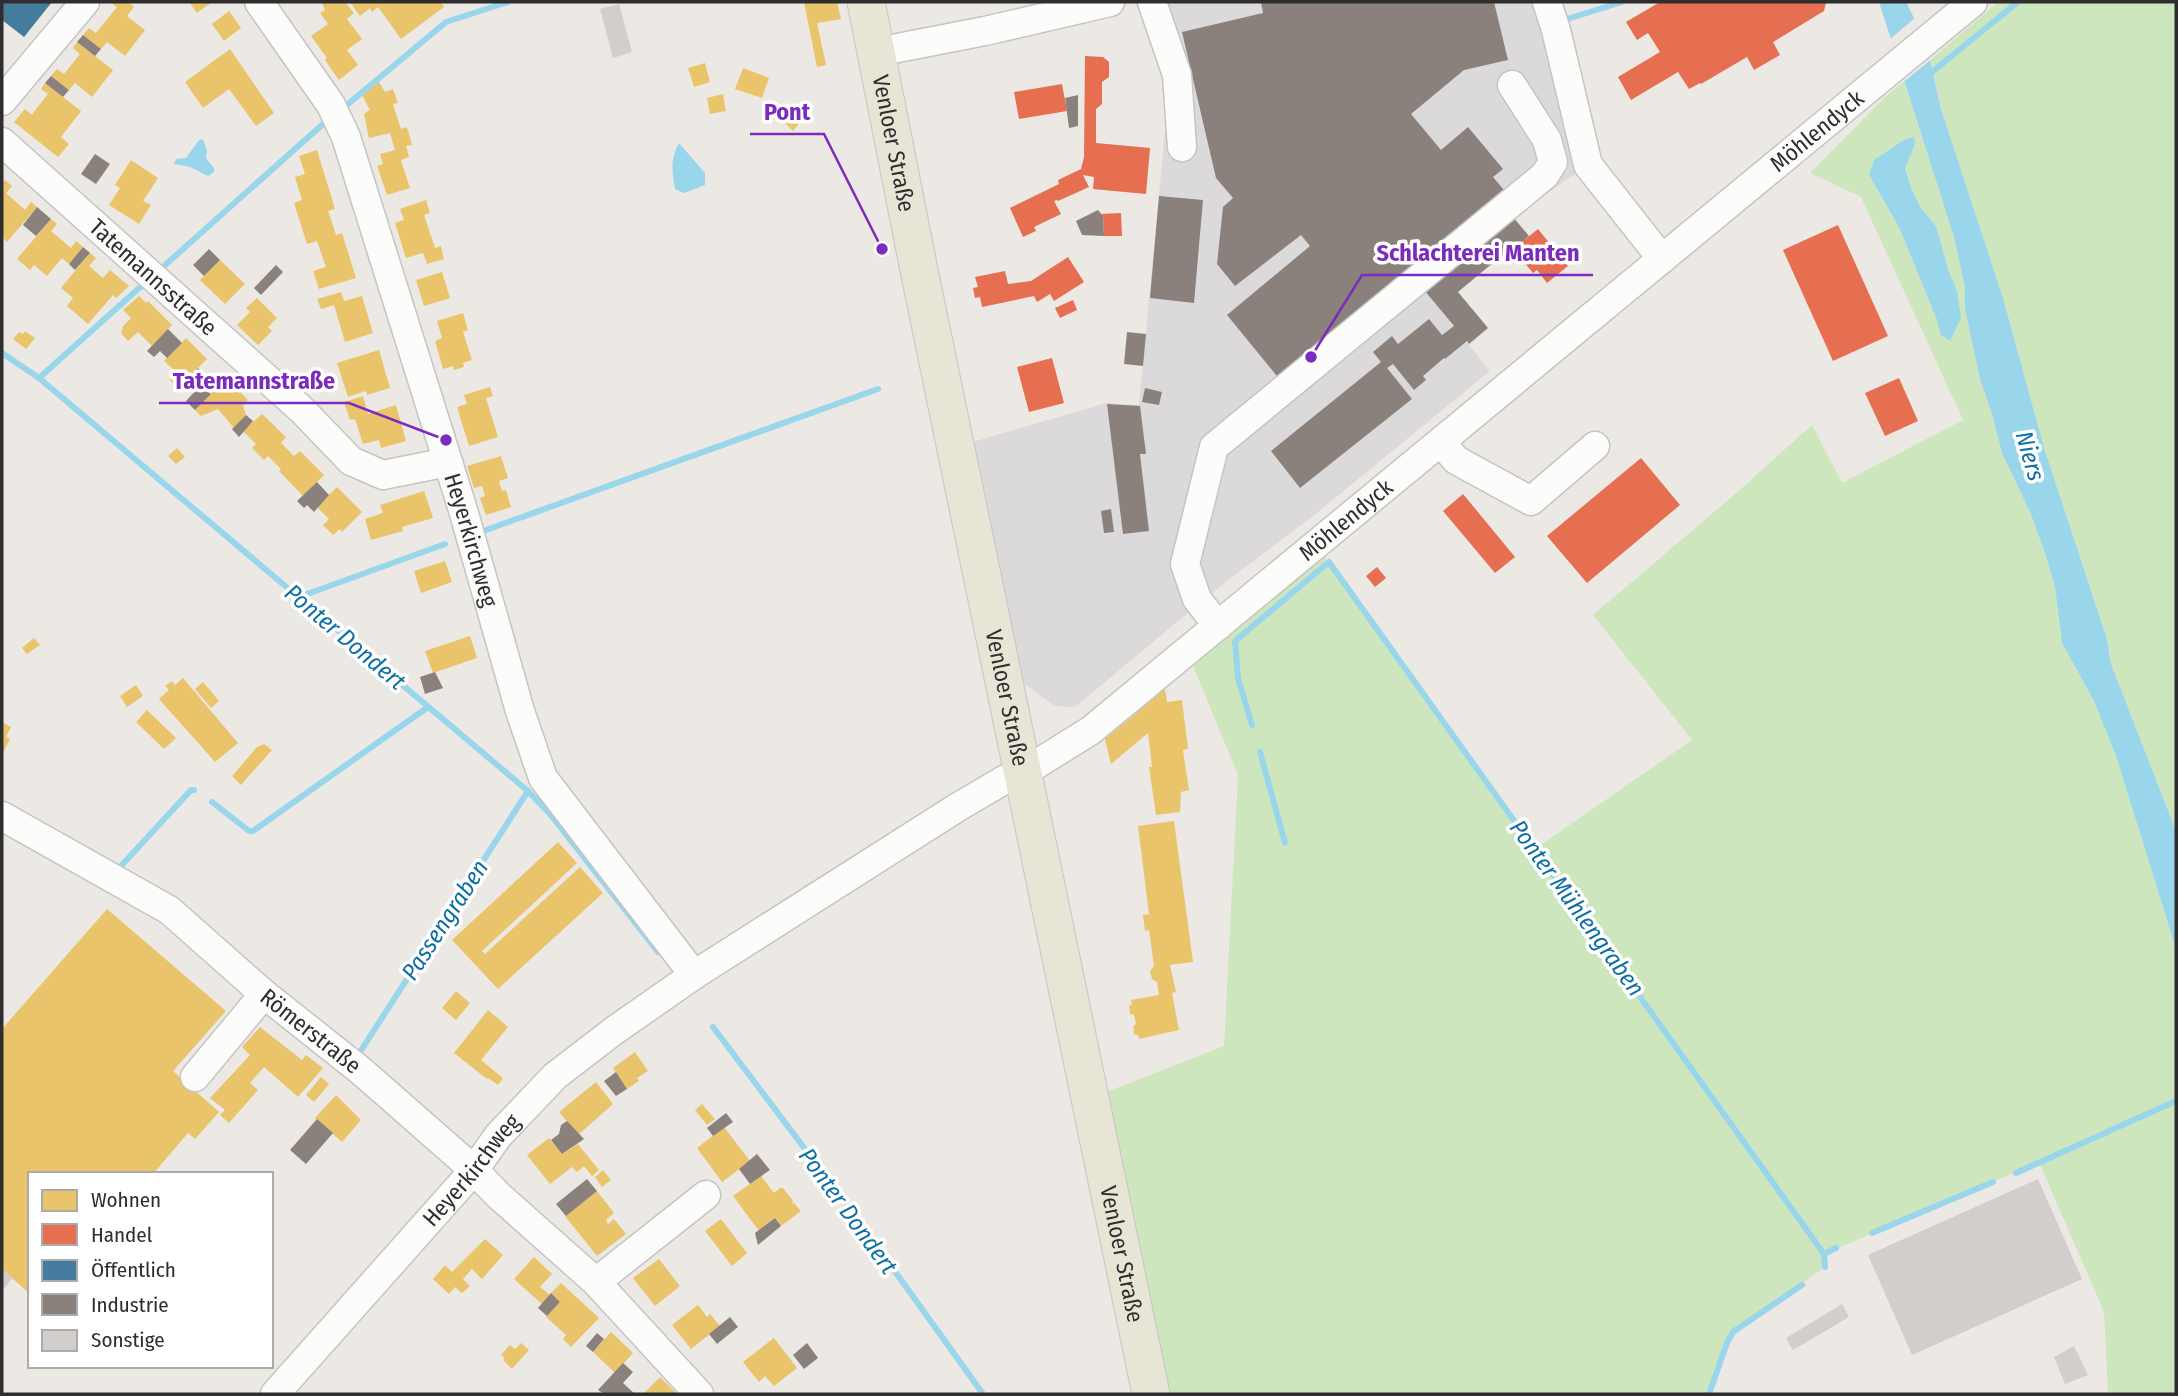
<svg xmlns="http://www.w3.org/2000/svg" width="2178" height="1396" viewBox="0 0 2178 1396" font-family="'Fira Sans Condensed',sans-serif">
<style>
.industrial{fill:#dcd9db}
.green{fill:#cee6be;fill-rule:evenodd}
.water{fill:#99d6ec}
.pier{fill:#ece8e4}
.homes{fill:#e9c46a}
.shops{fill:#e76f51}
.public{fill:#457b9d}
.industry{fill:#8a817c}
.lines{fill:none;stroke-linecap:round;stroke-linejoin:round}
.stream{stroke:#99d6ec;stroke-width:6}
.building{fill:#d1cecb}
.minor-casing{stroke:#c5c4c5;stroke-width:31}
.major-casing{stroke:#c6c5c4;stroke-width:39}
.minor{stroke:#fcfcfb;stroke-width:28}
.major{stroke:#e8e4d6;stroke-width:37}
.labels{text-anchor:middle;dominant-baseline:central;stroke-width:7;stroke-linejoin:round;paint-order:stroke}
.street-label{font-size:23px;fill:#2e2e2e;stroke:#fff}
.water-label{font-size:24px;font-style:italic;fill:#0d6fa3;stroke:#fff}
.leader{fill:none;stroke:#7b2cbf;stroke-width:2.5}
.callout-dot{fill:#7b2cbf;stroke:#fff;stroke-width:2.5}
.callout-label{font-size:24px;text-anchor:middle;font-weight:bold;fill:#7b2cbf;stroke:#fff;stroke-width:7;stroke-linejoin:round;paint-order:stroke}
</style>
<rect width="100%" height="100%" fill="#ece8e4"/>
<path class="industrial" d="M1148,2h399l41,163 -75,52 -89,73 66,81 -177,145 -99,75 -139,116 -20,-1 -38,-27 -48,-236 137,-40 33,2 27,-285 -1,-42 -28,-72z"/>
<path class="green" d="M1998,2h178v829l-65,-167 -4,-25 -62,-188 -42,-153 -62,-189 -11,-49z
M1904,81l50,156 11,50v22l15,70 12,35 10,39 28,59 15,41 10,34 7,56 33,60 22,56 59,190v445h-68l-4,-82 -65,-150 -215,92 1,13 -92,65 -6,11 -18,51h-543l-62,-301 120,-47 14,-271 -46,-112 133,-106 210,292 157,-109 -99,-125 141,-120 78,-70 30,58 121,-63 -102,-223 -51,-24 74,-75zM1915,145l-10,22 7,23 9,18 15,18 13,46 8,19 -17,43 -3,-14 -38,-94 -30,-51z"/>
<path class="water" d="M1879,2h27l8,16 16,42 11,49 62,189 42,153 62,188 4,25 65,167v118l-59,-190 -22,-56 -33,-60 -7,-56 -10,-34 -15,-41 -28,-59 -10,-39 -12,-35 -15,-70v-22l-11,-50z
M1914,137l1,8 -10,23 7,22 9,18 15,18 13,46 8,19 4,27 -11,23 -10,-7 -3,-14 -38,-93 -30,-52 5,-15 30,-20z
M203,139l4,12 -1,7 8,10v4l-6,4 -18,-9 -16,-3 2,-5 10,-1 13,-18z
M679,143l26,30v12l-21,8 -9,-4c-3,-17 -5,-30 4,-46z"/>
<path class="pier" d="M1917,16l16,42 -32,26 -13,-43z"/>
<path class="homes" d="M110,2h18l6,5 -7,9 18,14 -20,26 -18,-14 -6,7 -18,-14 6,-7 7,5 21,-26z
M189,2h23l-15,11z
M324,2h21l9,11 -7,6 15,20 -15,11 11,15 -19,15 -14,-20 2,-2 -16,-22 17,-12 -8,-11 5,-3 -3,-7z
M350,2h91l3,5 -43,32 -23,-32 -6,5 -2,-4 -10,8z
M804,2h33l4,17 -24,4 9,42 -9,2z
M229,11l12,17 -17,13 -12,-17z
M77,42l36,28 -21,27 -17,-14 -6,7 -18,-14 6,-7 7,5 16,-20 -7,-6z
M230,49l44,64 -18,13 -27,-37 -26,19 -18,-26z
M705,63l5,19 -16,5 -6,-19z
M743,68l26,10 -7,20 -27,-9z
M379,82l6,10 8,-3 5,14 -5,1 8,25 6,-2 5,18 -6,1 3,11 -8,3 9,28 -23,7 -10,-29 6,-2 -3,-10 15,-4 -5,-17 -21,5 -5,-24 6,-4 -8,-15z
M45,83l36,28 -20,26 8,7 -11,13 -44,-35 11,-13 7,6 4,-6 12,-15 -7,-5z
M723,94l3,17 -16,3 -3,-16z
M793,114l8,7 -8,10 -8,-8z
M317,150l18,59 -7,2 8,24 6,-2 14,45 -37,11 -6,-18 13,-4 -9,-26 -10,3 -13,-41 8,-3 -7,-23 10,-3 -6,-18z
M131,160l27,18 -15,23 8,4 -12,19 -30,-19 11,-17 -5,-3z
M5,180l7,6 -6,7 19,17 6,-8 6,5 -30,35 -5,-5v-54z
M426,200l4,13 -6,2 11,33 6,-2 3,13 -17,5 -4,-11 -17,5 -11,-35 9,-3 -4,-11z
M51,219l6,5 -6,7 20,17 5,-7 7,6 -14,17 -7,-6 -15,18 -13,-11 -4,5 -13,-11z
M90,253l6,5 -7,8 14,12 7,-8 19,16 -13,12 -3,-3 -25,29 -21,-18 6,-8 -12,-10z
M220,260l25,24 -20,20 -25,-24z
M442,272l8,26 -26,8 -8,-26z
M341,292l3,9 18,-5 11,37 -28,9 -11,-37 -13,4 -4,-10z
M139,296l7,7 2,-2 24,24 -20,21 -14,-14 -10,9 -7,-8 2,-7 8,-8 -8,-8z
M257,298l20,20 -9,9 4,4 -14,14 -21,-20 13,-13 -4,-4z
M463,313l5,17 -5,2 9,28 -9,3 1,4 -10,3 -1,-4 -10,3 -8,-28 7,-3 -5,-17z
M25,331l10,7 -9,11 -13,-10 6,-7 4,2z
M186,338l21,21 -29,29 -9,-9 7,-7 -12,-11z
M379,350l11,38 -23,7 -1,-4 -18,6 -11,-34z
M226,378l22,22 -5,6 3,9 -12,13 -16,-19 -17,7 -6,-6z
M490,387l3,9 -7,2 12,39 -29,9 -12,-39 10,-3 -3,-9z
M363,396l5,18 28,-9 10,36 -25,7 -2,-8 -16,4 -8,-25 -5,1 -6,-18z
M262,414l24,23 -5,6 13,13 6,-5 24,24 -21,21 -24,-25 2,-2 -13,-13 -4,4 -12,-12 4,-4 -13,-13z
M177,448l8,9 -9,7 -8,-8z
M501,456l7,22 -9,3 3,10 4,-1 5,17 -25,8 -6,-17 5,-2 -3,-10 -8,2 -7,-22z
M337,487l25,25 -20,20 -2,-3 -7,6 -10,-10 6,-6 -12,-12z
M424,491l9,27 -31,9 1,4 -32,9 -6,-21 18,-6 -3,-8z
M445,561l7,21 -31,11 -7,-22z
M470,636l7,22 -44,15 -8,-22z
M34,638l6,7 -13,9 -5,-6z
M183,678l55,65 -23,19 -56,-63 10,-9 -4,-4 7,-5 3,4z
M203,682l16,19 -8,7 -16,-19z
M136,685l7,11 -16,11 -7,-11z
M1165,689l2,13 15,-2 6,49 -5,1 6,40 -8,2 -1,20 -24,3 -7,-48h3l-4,-34 -37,31 -6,-25z
M147,710l29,28 -12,11 -28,-27z
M2,722l9,5 -5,10 4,2 -8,16z
M264,744l8,6 -31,35 -9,-9 25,-29z
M1174,821l19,141 -23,3 6,27 -4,1 7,37 -40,9 -1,-4 -4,-1 -1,-7 3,-3 -2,-9 -4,-1 -1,-8 3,-2 -1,-4 28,-5 -2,-13 -5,-3 -2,-8 4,-5 -5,-36 -4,1 -2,-16 6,-1 -11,-88z
M558,842l19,21 -95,88 3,3 95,-87 23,26 -105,96 -46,-49z
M107,909l119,102 -53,60 46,41 -24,27 -7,-6 -35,41h-123v120l-28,-25v-240z
M456,991l14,12 -14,17 -14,-12z
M488,1010l20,17 -27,33 22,18 -5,7 -10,-7 -1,1 -33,-26z
M260,1027l42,33 4,-5 17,13 -25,29 -34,-30 -14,16 8,7 -29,33 -9,-8 5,-5 -15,-12 40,-43 -8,-8z
M635,1052l13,19 -11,7 2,3 -12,8 -14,-21z
M321,1077l8,7 -15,18 -8,-7z
M596,1082l17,22 -35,31 -19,-23z
M336,1095l25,25 -19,22 -27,-24z
M702,1104l13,15 -8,6 -12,-15z
M724,1127l26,34 -28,21 -25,-34z
M549,1138l13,16 16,-10 21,26 -7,6 -8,-10 -7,6 -5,-5 -22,17 -23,-29z
M603,1170l8,10 -9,7 -7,-10z
M761,1176l13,17 6,-5h3l10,13 -1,3 2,-1 7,8 -20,15 -6,-8 -16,13 -26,-35z
M597,1191l17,22 -8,7 2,4 6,-5 12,15 -29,22 -32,-40z
M721,1219l26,34 -15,13 -27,-35z
M485,1239l18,16 -21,24 -10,-10 -9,10 7,7 -8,7 -7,-6 -6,7 -16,-15 12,-14 7,7z
M534,1257l18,17 -12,13 10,8 -8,9 -28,-25z
M659,1259l21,27 -25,20 -22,-28z
M561,1283l38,35 -28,29 -8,-8 3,-4 -20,-18 14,-15 -9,-9z
M698,1305l9,12 3,-3 10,12 -29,23 -19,-24z
M611,1332l22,21 -18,20 -22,-21z
M774,1338l23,30 -23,18 -9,-10 -6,6 -16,-20z
M521,1343l8,7 -17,19 -9,-9 2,-2 -4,-3 9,-10 5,4z
M660,1377l17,17h-34z"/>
<path class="shops" d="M1660,2h165l1,1 -2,8 -51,31 7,13 -26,15 -7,-13 -46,27 -1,-1 -11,6 -11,-17 -47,28 -13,-23 42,-25 -12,-19 -11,7 -11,-18z
M1085,56l18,1 6,5v15l-7,5v22l-6,5v34l54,5 -4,46 -53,-5 1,-12 -11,-2 6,12 -31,14 -1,-1 -3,1 7,13 -27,13 2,4 -13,6 -13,-29 49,-24 -1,-4 23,-11 3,-12z
M1062,84l5,27 -48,8 -5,-27z
M1121,213l1,23h-18l-1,-20 -2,-2z
M1838,225l50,111 -55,25 -50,-111z
M1538,229l30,37 -21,17 -10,-13 -4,3 -20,-24z
M1068,257l16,25 -30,19 -4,-7 -13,8 -3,-6 -52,11 -2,-10 -5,1 -2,-10 5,-1 -3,-10 30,-6 3,13 23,-3z
M1073,300l4,10 -17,8 -5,-10z
M1052,358l12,45 -35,9 -12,-45z
M1899,378l19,43 -33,15 -20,-43z
M1641,458l39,47 -93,78 -40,-47z
M1463,494l52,63 -20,16 -52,-62z
M1377,567l9,11 -11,9 -9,-11z"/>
<path class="public" d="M2,2h50l-28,35 -22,-17z"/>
<path class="industry" d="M1261,2h233l14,58 -44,10 -53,44 30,36 27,-23 35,42 -10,8 11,13 -39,32 4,5 -188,154 -54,-66 83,-69 -9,-11 -66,51 -18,-22 6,-57 10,-9 -17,-20 -34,-146 81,-19z
M83,35l18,14 -6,7 -18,-14z
M51,76l18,14 -6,7 -18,-14z
M1078,95v31l-9,2 -4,-30z
M95,154l15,10 -14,20 -15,-10z
M1159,196l44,4 -9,103 -44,-5z
M37,207l14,12 -15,17 -13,-11z
M1098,210l5,6 1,20 -22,-1 -6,-14z
M1513,217l16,19 -16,13 -1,-2 -54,45 30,36 -19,16 -2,-3 -22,18 -1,-1 -21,18 3,4 -12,10 -21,-26 -6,4 25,31 -112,89 -29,-37 110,-89 -8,-10 19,-16 6,8 31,-25 13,16 12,-9 -30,-36z
M83,247l7,6 -15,17 -6,-6z
M209,249l11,11 -16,16 -11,-11z
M276,265l7,7 -22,23 -7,-7z
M168,329l14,14 -15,15 -7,-7 -6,6 -7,-6z
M1127,332l19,2 -3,32 -19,-2z
M198,368l11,10 -7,7 9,9 -16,16 -9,-9 12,-13 -10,-10z
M1145,388l17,4 -3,13 -17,-3z
M1107,404l33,2 6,48h-6l9,77 -26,3z
M246,415l7,6 -14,16 -7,-8z
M317,482l12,13 -15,17 -7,-7 -3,3 -7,-7z
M1111,509l3,23 -10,1 -3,-22z
M435,672l8,16 -18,6 -5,-17z
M616,1072l11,17 -11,7 -12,-15z
M726,1113l7,9 -20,14 -6,-8z
M317,1119l16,14 -27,31 -16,-14z
M567,1121l17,18 -22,15 -11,-14 8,-6 2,-9z
M757,1154l13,16 -20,14 -11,-15z
M587,1179l10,12 -31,25 -10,-12z
M775,1218l6,8 -23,19 -3,-12z
M551,1293l9,9 -13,14 -9,-8z
M730,1317l8,10 -21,17 -8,-10z
M597,1333l7,6 -11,13 -7,-6z
M807,1343l11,15 -14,11 -11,-14z
M623,1363l10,9 -10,11 12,11h-31l-6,-4z"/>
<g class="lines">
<path class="stream" d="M1564,20l58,-18
M1927,76l91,-74
M348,104l98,-82 62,-20
M164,266l159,-142
M2,353l37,25 489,413 22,23 108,138
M39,378l108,-97
M486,530l392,-141
M299,597l146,-53
M1252,725l-14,-47 -3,-37 94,-79 495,692
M1260,752l25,91
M212,802l37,29h4l175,-124
M121,866l70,-76h3
M713,1027l135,179 135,188
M362,1049l166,-258
M2016,1173l160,-72
M1872,1233l121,-51
M1825,1267l-1,-13 12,-6
M1709,1394l18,-51 6,-11 69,-47"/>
</g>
<path class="building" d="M619,4l13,48 -19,6 -13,-49z
M2038,1179l44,100 -170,76 -44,-100z
M2,1269l11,9 -11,13z
M1842,1304l7,13 -56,33 -7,-12z
M2074,1346l14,29 -23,9 -11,-27z"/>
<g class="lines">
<g class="minor-casing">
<g id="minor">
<path id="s1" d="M259,2l72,103 15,32 117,373 57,201 23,67 151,197"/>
<path d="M1152,2l25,73 5,72"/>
<path d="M1547,2l9,28 32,135 74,94"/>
<path d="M877,52l108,-21 125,-29"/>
<path d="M2,101l83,-99"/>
<path id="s2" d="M2,142l301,269 48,50 32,14 65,-13"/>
<path d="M1441,442l15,18 75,41 64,-55"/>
<path d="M1218,626l-21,-27 -12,-35 29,-117 331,-272 8,-13 -6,-22 -35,-55"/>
<path id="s3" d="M2,816l167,94 95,84 96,76 114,100 24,25 98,87 103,112"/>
<path d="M195,1077l69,-83"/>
<path d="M596,1282l110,-87"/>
<path id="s4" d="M275,1394l199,-224 24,-34 57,-60 60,-46 79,-55 264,-168 46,-27 20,-8 66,-41 883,-729"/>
</g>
</g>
<g class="major-casing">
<g id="major">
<path id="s5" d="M866,2l53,268 232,1124"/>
</g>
</g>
<use href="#minor" class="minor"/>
<use href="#major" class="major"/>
</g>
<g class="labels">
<g class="street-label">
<text stroke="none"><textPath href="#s4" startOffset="2004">Möhlendyck</textPath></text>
<text stroke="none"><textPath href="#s5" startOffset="144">Venloer Straße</textPath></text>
<text stroke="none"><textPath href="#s2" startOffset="203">Tatemannsstraße</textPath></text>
<text stroke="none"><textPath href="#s4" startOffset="1393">Möhlendyck</textPath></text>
<text stroke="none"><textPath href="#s1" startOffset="583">Heyerkirchweg</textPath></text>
<text stroke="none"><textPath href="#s5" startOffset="710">Venloer Straße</textPath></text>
<text stroke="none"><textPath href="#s3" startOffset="378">Römerstraße</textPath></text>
<text stroke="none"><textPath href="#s4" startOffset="298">Heyerkirchweg</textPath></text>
<text stroke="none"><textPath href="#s5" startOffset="1278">Venloer Straße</textPath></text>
</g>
<g class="water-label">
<text transform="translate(2030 456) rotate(74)">Niers</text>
<text transform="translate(345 637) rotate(40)">Ponter Dondert</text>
<text transform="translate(1577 908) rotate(54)">Ponter Mühlengraben</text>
<text transform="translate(445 920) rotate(-57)">Passengraben</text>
<text transform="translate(848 1211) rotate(54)">Ponter Dondert</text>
</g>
</g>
<path class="leader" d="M882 249L824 134H750M1311 357L1362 275H1593M446 440L349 403H159"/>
<g class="callout-dot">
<circle cx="882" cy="249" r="7"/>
<circle cx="1311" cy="357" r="7"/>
<circle cx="446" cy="440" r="7"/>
</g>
<g class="callout-label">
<text x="787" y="120">Pont</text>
<text x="1478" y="261">Schlachterei Manten</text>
<text x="254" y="389">Tatemannstraße</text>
</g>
<rect width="2178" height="1396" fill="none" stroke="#2e2e2e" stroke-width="7"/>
<rect x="28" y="1172" width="245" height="196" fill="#ffffff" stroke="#ababab" stroke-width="2"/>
<rect x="42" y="1190" width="35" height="21" fill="#e9c46a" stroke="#ababab" stroke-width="2"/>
<text x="91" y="1207" font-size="21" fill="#2e2e2e">Wohnen</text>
<rect x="42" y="1224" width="35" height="21" fill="#e76f51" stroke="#ababab" stroke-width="2"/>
<text x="91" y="1242" font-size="21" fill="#2e2e2e">Handel</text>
<rect x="42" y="1260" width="35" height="21" fill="#457b9d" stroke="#ababab" stroke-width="2"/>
<text x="91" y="1277" font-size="21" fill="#2e2e2e">Öffentlich</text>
<rect x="42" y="1294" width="35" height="21" fill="#8a817c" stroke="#ababab" stroke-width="2"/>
<text x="91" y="1312" font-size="21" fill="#2e2e2e">Industrie</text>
<rect x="42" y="1330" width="35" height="21" fill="#d1cecb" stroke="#ababab" stroke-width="2"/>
<text x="91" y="1347" font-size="21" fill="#2e2e2e">Sonstige</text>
</svg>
